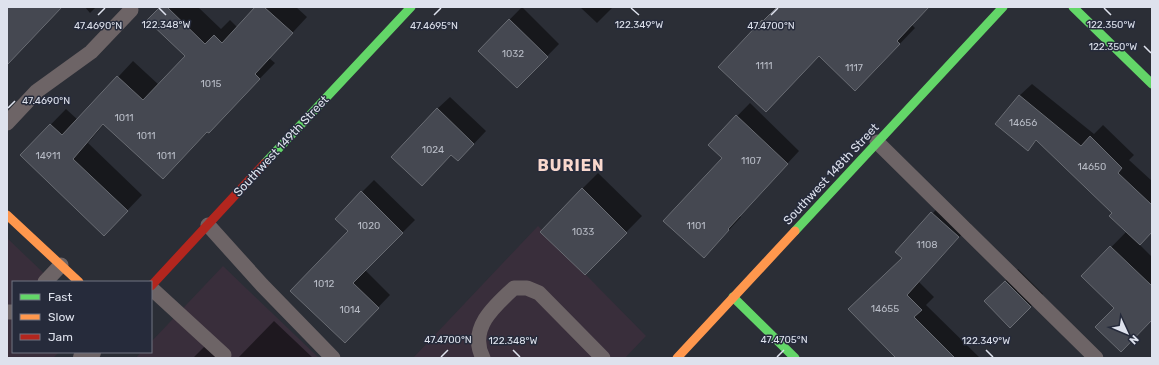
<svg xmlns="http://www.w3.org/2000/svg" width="1159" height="365" viewBox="0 0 1159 365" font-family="Rubik,sans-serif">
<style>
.commercial{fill:#392e3b}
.shadow{fill:#0007}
.building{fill:#454851;stroke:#696c73}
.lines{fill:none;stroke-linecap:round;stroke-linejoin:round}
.lane{stroke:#6d6466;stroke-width:15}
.street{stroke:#6d6466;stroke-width:22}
.fast{stroke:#63d668;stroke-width:9}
.slow{stroke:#ff974d;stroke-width:9}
.jam{stroke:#b3261e;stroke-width:9}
.ticks{fill:none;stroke:#dee2ed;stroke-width:1.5}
.labels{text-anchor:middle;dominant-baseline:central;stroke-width:3;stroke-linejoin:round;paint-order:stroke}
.number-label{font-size:10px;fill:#b8bcc6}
.street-label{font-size:12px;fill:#dee2ed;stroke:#262b3b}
.district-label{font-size:16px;font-weight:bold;letter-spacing:1px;fill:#f9d8cd;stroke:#262b3b}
.ticks-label{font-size:10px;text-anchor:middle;fill:#dee2ed;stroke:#262b3b;stroke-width:3;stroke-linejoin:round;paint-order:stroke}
</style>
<rect width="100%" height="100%" fill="#2b2e36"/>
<path class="commercial" d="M538,226l108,110 -21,22h-212z
M7,238l46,44h-40v70h46l-6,6h-46z
M223,266l96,92h-183l5,-6h10v-10z"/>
<path class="shadow" d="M85,7h11l-6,6z
M161,7h37l23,22 9,-9 8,8 19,-21h39l11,10 -38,41 6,5 -112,115 -59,-54 -16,19 54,52 -23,24 -98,-64 45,-46 12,11 55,-59 26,24 28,-29z
M522,7l37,37 -42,43 -38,-36z
M580,7h33l-16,16z
M776,7h153l-17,18 3,3 -45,47 -51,-20 -100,12z
M1032,84l62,50 9,-9 31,30 -5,5 23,21v50l-13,13 13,13v62l-37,-11 -32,-32 44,-45 -14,-18 -76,-73 -9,9 -9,-53z
M450,97l36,34 -16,17 -33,-39z
M750,103l49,48 -60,65 2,1 -37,40 19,-99 -14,-13z
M598,173l44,43 -57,58 -3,-85z
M374,180l41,40 -50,50 25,25 -45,47 4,-111 13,-39z
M945,200l26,24 -52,58 15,15 -8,8 54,53h-83l6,-100 -6,-6z
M1018,269l25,25 -33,32 -25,-25z
M274,321l39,37h-75z
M205,346l13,12h-25z"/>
<path class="building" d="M7,7h55l-55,58z
M160,7h7l38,37 9,-9 8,8 33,-36h9l29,26 -38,41 5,5 -51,54 -2,-1 -44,47 -60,-55 -30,35 55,52 -24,25 -84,-81 30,-31 12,11 55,-59 26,24 42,-44 -38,-36z
M777,7h152l-32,34 3,3 -45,47 -36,-35 -53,56 -48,-45 44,-47 1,1z
M509,19l39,38 -31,31 -39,-37z
M1019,95l62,51 9,-10 32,32 -4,5 34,32v27l-12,13 -31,-29 3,-3 -76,-73 -8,11 -33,-27z
M437,108l37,36 -16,17 -7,-6 -29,31 -31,-29z
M736,115l52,49 -60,65 1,1 -25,28 -41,-37 59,-63 -14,-13z
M582,188l45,45 -42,42 -45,-43z
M361,191l42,42 -50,50 26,25 -34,35 -55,-52 58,-60 -13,-12z
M931,212l28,25 -52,58 15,15 -8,7 41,41h-59l-48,-49 54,-51 -7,-6z
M1110,246l42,40v34l-31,32 -26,-25 19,-19 -33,-32z
M1005,281l26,26 -21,21 -26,-27z"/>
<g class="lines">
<path class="lane" d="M7,123l30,-32 54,-39 40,-42
M877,142l219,216
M208,225l54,60 71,73
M45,282l16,-17
M151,288l73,67
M7,312h6
M483,358c-15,-29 11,-52 31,-70h13l12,5 64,65"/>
<path class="street" d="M84,358l6,-6"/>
<path class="fast" d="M1073,7l79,77
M265,163l146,-156
M795,231l208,-224
M733,297l62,61"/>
<path class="slow" d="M7,215l72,67
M677,358l118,-127"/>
<path class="jam" d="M151,286l114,-123"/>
</g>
<path class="ticks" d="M159,8l7,7M631,8l8,7M1104,8l7,7M98,15l7,-7M434,15l7,-7M771,15l7,-7M1144,46l7,7M8,108l7,-7M513,350l7,7M986,350l7,7M441,357l7,-7M777,357l7,-7"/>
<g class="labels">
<g class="number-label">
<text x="513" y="54">1032</text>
<text x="764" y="66">1111</text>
<text x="854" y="68">1117</text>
<text x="211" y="84">1015</text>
<text x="124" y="118">1011</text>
<text x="1023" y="123">14656</text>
<text x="146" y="136">1011</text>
<text x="433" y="150">1024</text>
<text x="48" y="156">14911</text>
<text x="166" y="156">1011</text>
<text x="751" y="161">1107</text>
<text x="1092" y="167">14650</text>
<text x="369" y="226">1020</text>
<text x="696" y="226">1101</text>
<text x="583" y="232">1033</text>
<text x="927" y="245">1108</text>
<text x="324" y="284">1012</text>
<text x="885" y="309">14655</text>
<text x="350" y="310">1014</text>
</g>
<g class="street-label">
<text transform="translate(281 146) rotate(-47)">Southwest 149th Street</text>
<text transform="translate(831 174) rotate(-47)">Southwest 148th Street</text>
</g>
<g class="district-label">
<text x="571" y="165">BURIEN</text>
</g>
</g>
<g class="ticks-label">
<text x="1111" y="28">122.350°W</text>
<text x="166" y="28">122.348°W</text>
<text x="639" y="28">122.349°W</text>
<text x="98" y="29">47.4690°N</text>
<text x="434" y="29">47.4695°N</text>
<text x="771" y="29">47.4700°N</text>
<text x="1113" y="50">122.350°W</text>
<text x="46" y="104">47.4690°N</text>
<text x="448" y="343">47.4700°N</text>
<text x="784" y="343">47.4705°N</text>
<text x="513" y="344">122.348°W</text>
<text x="986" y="344">122.349°W</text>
</g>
<rect width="1159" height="365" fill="none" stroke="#dee2ed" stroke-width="16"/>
<rect x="12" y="281" width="140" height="72" fill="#262b3b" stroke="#707482"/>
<rect x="20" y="294" width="20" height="6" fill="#63d668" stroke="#707482"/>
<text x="48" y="301" font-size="12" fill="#dee2ed">Fast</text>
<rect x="20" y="314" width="20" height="6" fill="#ff974d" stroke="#707482"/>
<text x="48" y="321" font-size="12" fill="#dee2ed">Slow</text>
<rect x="20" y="334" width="20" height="6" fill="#b3261e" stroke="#707482"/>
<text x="48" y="341" font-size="12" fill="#dee2ed">Jam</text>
<g transform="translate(1127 333) rotate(134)" stroke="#262b3b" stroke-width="3" paint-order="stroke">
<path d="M0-3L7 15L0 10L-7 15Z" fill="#dee2ed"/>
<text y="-6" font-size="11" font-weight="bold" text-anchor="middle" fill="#dee2ed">N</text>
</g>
</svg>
